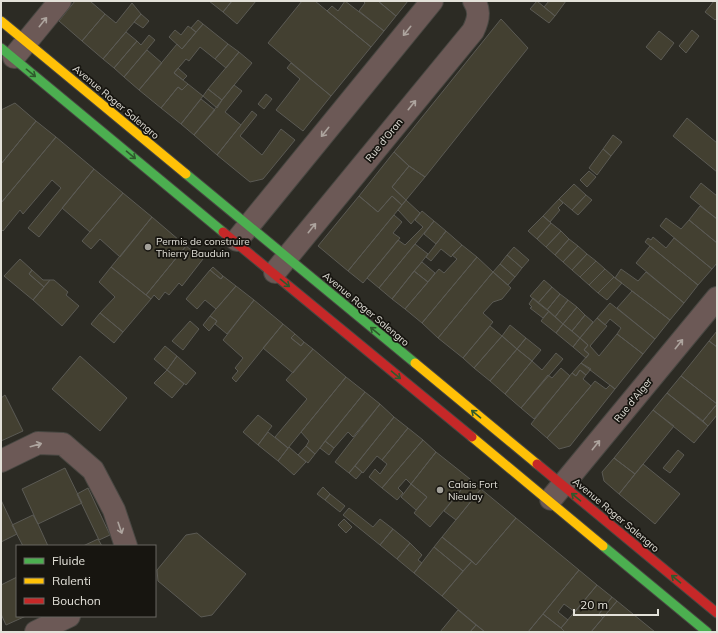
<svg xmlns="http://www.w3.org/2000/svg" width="718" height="633" viewBox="0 0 718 633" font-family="Mulish,sans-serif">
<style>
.building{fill:#434031;stroke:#5b5a54}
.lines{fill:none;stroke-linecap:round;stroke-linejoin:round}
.street-casing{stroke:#484742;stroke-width:24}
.fast-casing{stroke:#484742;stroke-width:11}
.slow-casing{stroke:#484742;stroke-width:11}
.jam-casing{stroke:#484742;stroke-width:11}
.street{stroke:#6c5956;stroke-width:22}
.fast{stroke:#4caf50;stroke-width:9}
.slow{stroke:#ffc107;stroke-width:9}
.jam{stroke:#c62828;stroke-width:9}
.oneway{stroke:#ada49e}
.oneway2{stroke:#2f5a2d}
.poi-dot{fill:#a3a19a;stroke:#171510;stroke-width:1.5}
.labels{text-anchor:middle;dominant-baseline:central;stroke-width:3.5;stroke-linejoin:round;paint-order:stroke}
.street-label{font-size:10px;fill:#e3e1d9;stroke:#171510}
.poi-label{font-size:10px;fill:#e3e1d9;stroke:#171510;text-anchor:start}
</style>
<rect width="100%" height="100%" fill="#2c2b24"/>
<path class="building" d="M75,1h15l15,13 -23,27 -23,-20z
M209,1h23l-9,11z
M232,1h24l-19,23 -14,-12z
M302,1h13l56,46 -40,49 -63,-53z
M345,1l39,30 -13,16 -44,-36 5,-5 6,5z
M363,1h15l18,15 -12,15 -25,-20 6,-8z
M378,1h30l-12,15z
M537,1l18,15 -6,7 -19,-14z
M549,1h17l-11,15 -11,-9z
M714,1h3v17l-2,2 -10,-8z
M132,3l9,11 -38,45 -21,-18 23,-27 11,9z
M141,14l8,7 -6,7 -9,-6z
M501,19l27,29 -103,129 -16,-11 -15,-14z
M198,20l5,4 -7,8 -5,-4z
M203,24l25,20 -13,15 -15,-12 -11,14 -3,-2 -12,14 14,11 -6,6 -4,-3 -17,21 -22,-18 38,-46 5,5z
M188,26l8,6 -14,17 -13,-12 6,-7 6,5z
M692,30l7,6 -13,17 -7,-7z
M659,31l15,12 -13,17 -15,-13z
M126,32l11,9 -23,27 -11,-9z
M149,35l6,5 -31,37 -10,-9 23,-27 4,4z
M228,44l11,8 -13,16 -11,-9z
M147,50l15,13 -23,27 -15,-13z
M239,52l13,11 -30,37 -14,-11z
M291,63l40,33 -28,35 -27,-21 24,-31 -13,-11z
M178,68l9,8 -4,4 -9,-7z
M188,84l15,12 -22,28 -20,-16 17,-21 4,3z
M234,85l8,6 -17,21 16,13 -24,30 -23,-20z
M208,89l14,11 -5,8 -14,-12z
M266,94l6,5 -8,10 -6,-5z
M201,99l14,11 -21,25 -13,-11z
M15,103l21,18 -35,43v-54z
M252,111l5,4 -17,21 22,19 19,-26 14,11 -32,39 -13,3 -33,-27z
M687,118l30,25v29l-44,-36z
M36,121l20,16 -55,66v-39z
M613,135l9,7 -11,14 -8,-7z
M56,137l38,32 -55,68 -11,-9 33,-40 -9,-8 -29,34 -3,-4 -17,21 -2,-2v-26z
M603,149l8,7 -14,19 -8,-7z
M394,152l15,14 -17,21 14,13 -4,5 -10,-9 -14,16 -19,-16z
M409,166l16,11 -19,23 -14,-13z
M94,169l29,24 -33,39 -28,-24z
M589,171l7,6 -9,10 -7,-7z
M701,183l16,13v23l-27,-22z
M574,184l12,11 -14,15 -13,-11z
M123,193l29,24 -32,40 -20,-18 -9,10 -9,-8z
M586,195l6,5 -14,15 -6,-5z
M359,196l19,16 14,-16 10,9 -54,66 -30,-25z
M559,199l4,4 -5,5 2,2 -10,12 -7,-6z
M406,200l14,13 -9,11 -13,-14z
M700,206l17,13v24l-28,-23z
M422,211l12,10 -55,67 -12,-10 31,-38 7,5 18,-18 -8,-7z
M394,215l8,7 -9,11 7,5 -37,45 -15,-12z
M543,216l8,7 -14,16 -9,-8z
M152,217l34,29 -40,49 -35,-28z
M666,218l15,11 8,-9 28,23v20l-5,6 -52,-43z
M434,221l12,10 -10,13 -12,-10z
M551,223l10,8 -15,16 -9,-8z
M446,231l16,14 -11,12 -10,-8 -10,12 -5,-4z
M561,231l8,8 -14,16 -9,-8z
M653,237l13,11 8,-10 38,31 -14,16 -53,-43 3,-4 3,2z
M569,239l9,7 -15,16 -8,-7z
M415,244l13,10 -36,45 -13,-11z
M462,245l15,12 -55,66 -17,-14 34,-40 5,4 13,-14 -5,-4z
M186,246l17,13 -21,27 -3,-3 -10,12 -4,-3 -6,8 -5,-5 -3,4 -5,-4z
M578,246l9,8 -15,16 -9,-8z
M650,246l48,39 -14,18 -48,-40z
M514,247l15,13 -7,8 -15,-13z
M587,254l9,7 -16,16 -8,-7z
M507,255l15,13 -7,9 -15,-13z
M477,257l16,15 -55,66 -16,-15z
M20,259l12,11 -3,4 15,13 -11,13 -29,-24z
M596,261l9,8 -16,16 -9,-8z
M422,262l13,11 -7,9 -14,-11z
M500,264l15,13 -7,8 -15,-13z
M111,267l40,32 -28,33 -23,-19 15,-16 -16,-15z
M213,267l10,9 -2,3 -11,-9z
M605,269l9,8 -16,16 -9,-8z
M621,269l17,12 8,-9 38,31 -14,17 -55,-42z
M32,270l11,10h7l-6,7 -15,-13z
M210,270l11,9 2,-3 13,10 -20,23 -11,-9 -8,9 -11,-10z
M414,271l14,11 -23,27 -13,-10z
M493,272l18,16 -9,11 -9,3 -10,11 10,9 -30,36 -25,-20z
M614,277l8,6 -15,17 -9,-7z
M50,280h4l14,12 -2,3 13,11 -17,20 -29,-26z
M544,280l8,7 -14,16 -8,-7z
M236,286l18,14 -27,34 -12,-10 2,-3 -7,-5z
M552,287l8,7 -13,16 -9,-7z
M632,291l38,29 -15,19 -38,-31z
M560,294l8,6 -13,17 -8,-7z
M533,298l16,13 -6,7 -13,-10 2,-1 -3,-3z
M254,300l29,24 -47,58 -4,-4 6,-7 -3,-3 8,-10 -20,-18z
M568,300l9,7 -14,17 -8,-7z
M610,303l45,36 -12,15 -26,-20 4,-6 -11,-9 -5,6 -8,-7z
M577,307l8,8 -13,16 -9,-7z
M549,311l14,13 -7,9 -15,-12z
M100,313l23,19 -9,11 -23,-19z
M585,315l8,7 -13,16 -8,-7z
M210,316l7,5 -8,10 -6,-6z
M597,318l10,8 -17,20 9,10 18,-22 26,20 -28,35 -34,-26 8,-9 -5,-4 4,-5 -8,-7z
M190,321l9,8 -16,21 -11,-9z
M283,324l12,10 -4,4 10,8 3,-4 9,7 -20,24 -30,-25z
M563,324l17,14 -7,9 -17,-14z
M510,325l16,13 -9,11 -15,-13z
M490,326l12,10 -28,32 -11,-10z
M717,331v16l-8,-6z
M295,334l9,8 -3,4 -10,-8z
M502,336l15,13 -27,32 -16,-13z
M526,338l15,12 -9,11 -15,-12z
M580,338l8,7 -4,5 5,4 -3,4 -13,-11z
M709,341l8,6v57l-36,-28z
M165,346l12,10 -10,14 -13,-11z
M313,349l33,28 -58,71 -13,-11 32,-38 -21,-19z
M517,349l15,12 -27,33 -15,-13z
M556,353l7,6 -42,49 -16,-14 27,-33 10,9z
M80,356l47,42 -27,33 -48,-42z
M177,356l19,17 -10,12 -19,-15z
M581,363l10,6 -5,6 -6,-5 -4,6 -4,-3z
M561,368l9,8 -36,43 -13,-11 27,-33 4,3z
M167,370l17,14 -12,14 -18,-15z
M580,370l6,5 -3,4 8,7 -44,52 -16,-14 41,-51 4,3z
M681,376l36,28 -14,17 -36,-28z
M346,377l19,15 -50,62 -9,-8 3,-5 -8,-9z
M595,381l11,8 4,-4 5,4 -45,57 -11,3 -12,-11z
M365,392l15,12 -27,33 -5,-5 -14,16 -9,-7z
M667,393l41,33 -14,17 -41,-33z
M5,395l18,36 -22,10v-43z
M380,404l14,13 -45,56 -14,-11z
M717,404v11l-9,11 -5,-5z
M653,410l21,16 -39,48 -21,-16z
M258,415l14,11 -14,19 -15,-13z
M394,417l14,11 -26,32 -5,-4 -14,17 -8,-7z
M408,428l15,12 -41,48 -13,-11 6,-8 5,5 7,-10 -5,-4z
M268,432l20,16 -10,13 -20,-16z
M423,440l13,12 -25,32 -5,-5 -8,9 5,5 -6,7 -15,-12z
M325,441l9,7 -5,7 -9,-7z
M306,446l9,8 -7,9 -10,-8z
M289,447l17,15 -12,13 -16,-14z
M678,450l6,5 -14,18 -7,-5z
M436,452l34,27 -40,48 -16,-14 13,-16 -16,-13z
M614,458l21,16 -16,20 -15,-13 -2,-9z
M643,464l37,30 -25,30 -36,-30z
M355,466l7,6 -6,7 -7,-6z
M65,468l17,35 -44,21 -16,-35z
M470,479l11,10 -25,31 -12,-9z
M411,484l16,13 -11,13 -15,-13z
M323,487l7,7 -5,6 -8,-6z
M88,488l22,47 -11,5 -22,-46z
M481,489l35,29 -40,47 -34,-28z
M330,494l15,12 -5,6 -15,-12z
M1,500l16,34 -16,8z
M349,508l24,19 7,-8 13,10 -13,16 -37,-30z
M33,515l5,9 10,22h-25l-11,-21z
M516,518l63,52 -51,62h-43l-43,-36 30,-35 4,4z
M344,519l8,8 -6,6 -8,-8z
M393,529l17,14 -13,16 -17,-14z
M197,533l49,41 -34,41 -11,2 -43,-36 -1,-11 29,-35z
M442,537l30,24 -9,10 -29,-24z
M98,539l4,7h-19z
M410,543l12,12 -4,5 4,3 -8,10 -17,-14z
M434,547l29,24 -21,25 -28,-23z
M579,570l18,15 -22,27 -11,-8 -6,8 10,8 -7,8 -18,-14z
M17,577v39h9l-20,9 -5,-11v-29z
M597,585l15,12 -13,17 4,4 -12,14h-26l-4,-4z
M612,597l5,4 -14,17 -4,-4z
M617,601l38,31h-64z
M458,610l18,15 -6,7h-30z
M543,614l18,14 4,4h-37z
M476,625l9,7h-15z"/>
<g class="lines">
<g class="street-casing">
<path id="street" d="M14,57l46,-56
M237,240l195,-239
M275,272l198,-241c5,-10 8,-20 1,-30
M1,461l37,-18 25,1 30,26 21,40 12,36
M551,499l166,-201
M36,632l33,-16"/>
</g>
<g class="fast-casing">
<path id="fast" d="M1,48l222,184
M186,174l229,189
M603,546l104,86"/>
</g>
<g class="slow-casing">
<path id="slow" d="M1,21l185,153
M415,363l122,101
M472,437l131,109"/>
</g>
<g class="jam-casing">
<path id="jam" d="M223,232l249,205
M537,464l180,149"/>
</g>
<use href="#street" class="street"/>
<use href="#fast" class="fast"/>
<use href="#slow" class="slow"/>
<use href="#jam" class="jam"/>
</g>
<defs><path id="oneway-shaft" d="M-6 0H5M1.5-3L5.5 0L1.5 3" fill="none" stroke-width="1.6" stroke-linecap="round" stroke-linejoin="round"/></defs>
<g class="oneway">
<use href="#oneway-shaft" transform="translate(43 22) rotate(-51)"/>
<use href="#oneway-shaft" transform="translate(407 31) rotate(129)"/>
<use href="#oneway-shaft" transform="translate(412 105) rotate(-51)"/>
<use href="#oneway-shaft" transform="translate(325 132) rotate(129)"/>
<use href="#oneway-shaft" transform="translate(312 228) rotate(-51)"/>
<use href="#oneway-shaft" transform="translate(679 344) rotate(-51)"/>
<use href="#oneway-shaft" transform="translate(36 445) rotate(-16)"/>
<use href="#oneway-shaft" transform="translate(596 445) rotate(-51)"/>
<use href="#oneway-shaft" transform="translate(120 528) rotate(71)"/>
</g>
<g class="oneway2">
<use href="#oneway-shaft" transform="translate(31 73) rotate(39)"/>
<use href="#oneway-shaft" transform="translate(131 155) rotate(40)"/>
<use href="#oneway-shaft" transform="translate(285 283) rotate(39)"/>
<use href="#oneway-shaft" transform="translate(375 331) rotate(-140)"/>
<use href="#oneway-shaft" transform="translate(396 375) rotate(40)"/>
<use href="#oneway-shaft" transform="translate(476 414) rotate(-140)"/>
<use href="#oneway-shaft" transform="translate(576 497) rotate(-140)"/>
<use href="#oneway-shaft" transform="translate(676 579) rotate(-140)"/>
</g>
<g class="poi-dot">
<circle cx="148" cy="247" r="4"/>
<circle cx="440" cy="490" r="4"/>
</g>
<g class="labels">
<g class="street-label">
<text transform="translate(116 102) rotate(40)">Avenue Roger Salengro</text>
<text transform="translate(384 140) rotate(-51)">Rue d'Oran</text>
<text transform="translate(366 309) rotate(40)">Avenue Roger Salengro</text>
<text transform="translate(633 400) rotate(-51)">Rue d'Alger</text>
<text transform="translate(616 515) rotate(40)">Avenue Roger Salengro</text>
</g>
<g class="poi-label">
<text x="156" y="241">Permis de construire<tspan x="156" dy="12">Thierry Bauduin</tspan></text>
<text x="448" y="484">Calais Fort<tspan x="448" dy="12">Nieulay</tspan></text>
</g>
</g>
<rect width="718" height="633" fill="none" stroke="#e3e1d9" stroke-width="4"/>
<rect x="16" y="545" width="140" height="72" fill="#171510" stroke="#696760"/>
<rect x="24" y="558" width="20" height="6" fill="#4caf50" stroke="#696760"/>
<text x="52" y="565" font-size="12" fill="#e3e1d9">Fluide</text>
<rect x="24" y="578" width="20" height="6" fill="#ffc107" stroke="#696760"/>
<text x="52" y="585" font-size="12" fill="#e3e1d9">Ralenti</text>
<rect x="24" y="598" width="20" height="6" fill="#c62828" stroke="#696760"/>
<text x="52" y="605" font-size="12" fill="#e3e1d9">Bouchon</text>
<path d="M574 609v6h84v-6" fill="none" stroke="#e3e1d9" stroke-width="2"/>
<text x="580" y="609" font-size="12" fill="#e3e1d9" stroke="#171510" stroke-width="3" paint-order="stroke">20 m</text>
</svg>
